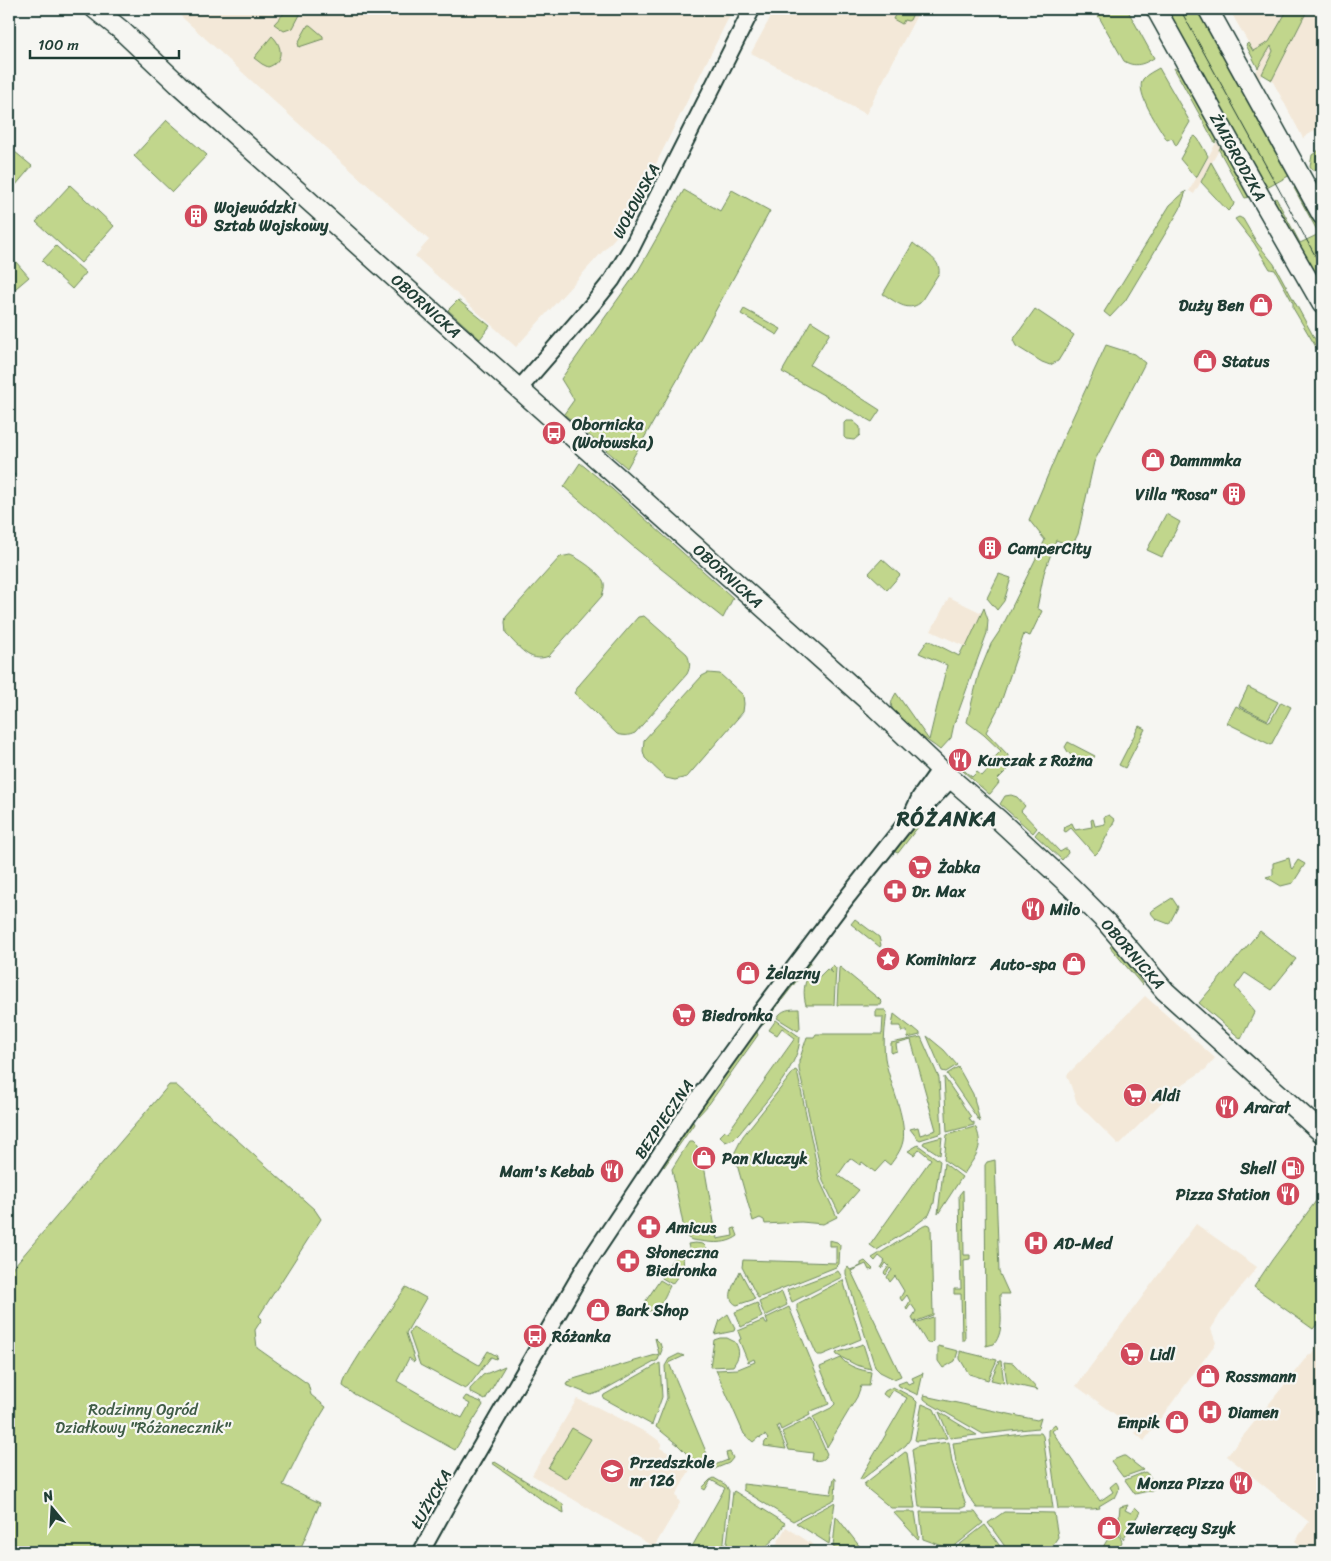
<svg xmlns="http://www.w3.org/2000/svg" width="1331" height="1561" viewBox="0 0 1331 1561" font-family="Sriracha,sans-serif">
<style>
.built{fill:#f3e8d8}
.green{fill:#c1d68c;stroke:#708a60}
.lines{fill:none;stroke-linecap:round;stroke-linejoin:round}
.stream{stroke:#5d989d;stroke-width:3}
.minor-casing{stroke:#1f3d34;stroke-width:19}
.major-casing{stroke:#1f3d34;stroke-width:22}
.minor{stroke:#f6f6f2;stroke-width:15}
.major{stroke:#f6f6f2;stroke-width:19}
.tram{stroke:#1f3d34;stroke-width:1}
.labels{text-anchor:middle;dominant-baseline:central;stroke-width:4.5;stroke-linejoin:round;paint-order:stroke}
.street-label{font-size:16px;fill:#1f3d34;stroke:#f6f6f2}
.poi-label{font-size:16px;font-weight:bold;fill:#1f3d34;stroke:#f6f6f2;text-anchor:start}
.park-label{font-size:16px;fill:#3f5c46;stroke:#f6f6f2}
.district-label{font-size:21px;font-weight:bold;letter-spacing:1px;fill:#1f3d34;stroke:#f6f6f2}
</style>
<rect width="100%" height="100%" fill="#f6f6f2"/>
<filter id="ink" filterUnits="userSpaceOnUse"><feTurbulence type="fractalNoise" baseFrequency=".02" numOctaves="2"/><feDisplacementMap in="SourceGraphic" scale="10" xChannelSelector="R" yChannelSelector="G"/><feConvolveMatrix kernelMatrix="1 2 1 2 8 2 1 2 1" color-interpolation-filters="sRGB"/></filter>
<g filter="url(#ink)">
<path class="built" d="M173,9h560l-109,219 -108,119 -101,-91 14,-16 -141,-126z
M775,9h145l-54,105 -115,-61z
M1229,9h59l-19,33 -16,9z
M1308,9h14v117l-19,12 -31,-58z
M1271,45l2,6 -11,23 -68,120 -5,-3z
M949,597l33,16 -16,34 -35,-16z
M1145,996l70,62 -9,11 -32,21 -55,55 -42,-42 -10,-28z
M1196,1224l61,43 -37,47 -9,15 5,14 -72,98 -9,-8 2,-3 -61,-44z
M1322,1341v211h-25l4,-6 -6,-5 14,-19 -82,-66 82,-102 2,1 3,-4 -1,-2 2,-3 2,1z
M577,1399l20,8 54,28 11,8 -2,5 32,18 -16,29 4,8 -26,44 -122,-72z
M786,1527l38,25h-52z"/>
<path class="green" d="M288,9h15l-10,19 -9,3 -10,-7z
M898,9h17l-5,11 -2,1 -4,-1 -2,4 -9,-5z
M1098,9h29l27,49c-10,6 -19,10 -30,3l-29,-51z
M1166,9h35l91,165 -27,15z
M1288,9h20l-36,71 -10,-6 11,-23 -2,-5 -13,22 -12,-23 2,-2 5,8 16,-9z
M308,25h2l13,11v3l-24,8 -1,-4z
M272,36c11,10 12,26 -4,31l-6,-3 -8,-6z
M1159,68l31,54 -14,24 -4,-8 -5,2c-7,-12 -33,-48 -24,-61 4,-5 11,-8 16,-11z
M1174,68l6,3 2,4 35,64 -2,4z
M167,120l40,35 -35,37 -38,-36z
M1195,136l3,3 10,17 -12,22 -16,-19 11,-20z
M1221,146l28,51 -4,1 -26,-48z
M9,147l23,19 -23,27z
M1322,148v18l-8,4h-2l-2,-3 2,-12z
M1211,162l23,41 -1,3 -5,5 -27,-29z
M70,185l44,41 -33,37 -45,-41z
M1299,186l23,42v56l-14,-21 -36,-62 4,-3 24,45 19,-9 -25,-46z
M684,190l36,21 12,-21 38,21 -87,159 -56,98 -63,-54 10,-14 -13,-21 77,-108z
M1186,191l-6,18 -55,92 -15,16 -6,-5 66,-107z
M1239,217l4,2 14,24 17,21 48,88v5l-29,-49v-5l-18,-33 -5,-1 -16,-26 -19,-24z
M913,243c9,8 28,16 26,30l-19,30c-13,10 -25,-2 -37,-9z
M56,246l30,27 -14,16 -30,-28z
M9,254l20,23 -20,17z
M458,300l32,26 -10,13 -32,-29z
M744,309l37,20 -4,6 -36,-21z
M1035,309l39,26 -16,26 -8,4 -8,-3 -26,-16 -3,-6z
M811,321l19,12 -20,32 70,45 -8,12 -90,-50z
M1106,345l28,9 11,9 -51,99 -16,72 -6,12 -16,-6 -12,33 -7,35 5,3 -12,25 -6,-2 -24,71 -14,27 22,23 -1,15 -10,10 2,3 -9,11h-1l-35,-31h1l17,14 5,-5 5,4 12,-13 -3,-2 10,-10 -17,-16 -17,-13 12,-49 12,-29 10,-15 44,-89 -16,-20 37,-88z
M846,421h7l7,6v8l-6,5 -8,-1 -2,-2v-14z
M580,463l32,26 121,109 -10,20 -87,-69 -72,-62z
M1166,514l14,8 -18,35 -15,-7z
M570,555c9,3 32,19 34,28 1,4 -1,9 -2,13l-53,60c-20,8 -30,-10 -43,-22l-1,-12 1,-5 54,-60z
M882,559l18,16 -13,15 -18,-17z
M999,574l12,4 -7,23 -7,9 -10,-12z
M984,608l4,12 -1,13 -33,91 -3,14 -11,12c-10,-9 -45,-29 -48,-42 -2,-5 1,-10 4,-15l33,47 18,-75 -28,-12 9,-13 31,16 5,-10 2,1z
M644,616l43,38c3,8 4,12 0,20l-52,59c-7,3 -11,3 -18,1l-43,-41 6,-9 58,-67z
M708,673l12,1 23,21 1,9 -1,8 -56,65 -12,3 -9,-2 -21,-20 -2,-7 1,-11 58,-64z
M1248,687l30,15 -10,18 -29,-14z
M1281,702l10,5 -20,38 -44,-22 9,-17 34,16z
M1139,726l6,3 -20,39 -6,-3z
M1068,742l27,14 -3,4 -14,3 -10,-11 -3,-5z
M1011,795l6,2 8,9 -4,5 16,17 -4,5 -33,-29 5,-8z
M932,801l3,4 -37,48 -5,-2z
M1109,815l6,5 -16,31 -4,4 -24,-27 -5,4 -2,-1 1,-5 7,-3 3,7 17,-3 -1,-7 2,-1 2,7 10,-2 -1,-7z
M1039,830l21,22 5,-3h2l1,4 -6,7 -27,-25z
M1289,858l2,10 1,1 6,-9 7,4 -12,19 -12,3 -15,-9 7,-2v-12z
M1172,898l6,9 -9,17 -13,-5 -6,-7z
M855,919l24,18 2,8 -1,2 -29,-23z
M1260,931l36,28 -25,31 -26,-17 -10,14 20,24 -14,28 -42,-36z
M1113,944l30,40 -1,1 -32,-38z
M809,959l2,3 -48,63 -3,-1z
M833,965l3,3 -2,37h-28c-3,-10 -3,-24 5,-32l8,4 8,-8 5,4 -3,-4z
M840,967l39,32 3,3 -1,3h-44l2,-37z
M799,1009l1,19 -2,3 -21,-13c5,-9 13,-9 22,-9z
M876,1010h9l2,2c-2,15 -4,31 -2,46 4,24 22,61 18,83 -2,10 -8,17 -13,24l-5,-4 -10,11 -13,-10 -2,3 -10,-7 -12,17 21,15 -20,23 -16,-32 -24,-112v-8l8,-24h7l2,-3h66l1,-17h-7z
M894,1014l19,15 1,-1 6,5v2l-12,3 -1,-7h-6v-5h-9z
M776,1020l24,17c0,31 -42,73 -61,97l-5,5 -9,3 -5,-6 5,-5 3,1 67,-94 -13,-10 -5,7 -8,-5z
M756,1029l2,6 -49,69 -11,12 -1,-4z
M927,1036l17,14 13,15 -11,7 -4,-1z
M921,1037l18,41 3,55 -22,7 -3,-2 -7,-9 8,-2 2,8 16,-5 -25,-90 -15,4 1,7 -6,2v-10z
M958,1067l15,27 7,28 -33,-48z
M795,1070l2,1 23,110 17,36 -14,7 -22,-2 -36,2 -1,-4 -4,-2 -7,3 -19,-67 9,-18z
M944,1077l27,40 -2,1 3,5 2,-1v3l-27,7z
M169,1085h7l139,125 6,9 -62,97 3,3 -7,11 2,18 51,36 3,11 15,12 -22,36 -21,42 37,18 -21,49h-290v-280z
M690,1122h3l1,2 -30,43 -1,-5z
M974,1127l2,1c9,21 -2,29 -12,46l-20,-14 3,-25z
M942,1137l-2,18 -17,-11 1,-2z
M693,1142l4,4 3,14h3l14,79 16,-3 -1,-7 3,-1 3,8c-14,10 -30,6 -46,4l-4,-2 -3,-4 -13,-65 15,-24 2,-3z
M918,1145l22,16 -6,42 -5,12 -23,17 -29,18 -7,-5 61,-86 -12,-10 -5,6 -6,-4z
M995,1160l4,112 10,22h-9c0,16 5,37 -6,50l-8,2 -1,-181 2,-3z
M944,1163l18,14 -24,37z
M963,1190l1,65h6v4l-6,1 1,80h-3l-1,-46h-7v-5h7l-2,-94z
M1322,1193v125l-9,11 -59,-42 18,-27z
M927,1224l3,1 1,2 2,88 -19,7 -2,-4 4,-7 -5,-7 -4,6 -1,-2 4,-7 -3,-6 -5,6 -2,-3 4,-7 -9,-15 -5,6 -3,-5 5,-7 -2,-2 -4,7 -2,-2 5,-7 -3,-3 -4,6 -1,-1 4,-7 -6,-5 -4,5 -3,-3z
M829,1240l8,2 3,3 -1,19 -3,3 -78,31 -16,-31 1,-7 93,3v-17h-7z
M695,1243l8,1 4,4 -13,8 -4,-4 -2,-8z
M678,1251c12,12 2,22 -6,33l-10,-6v-2z
M865,1261l8,8 -4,1 -3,-6 -15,7 50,105 -7,3 -14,-7 -5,-5 -29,-93v-4l2,-3 2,3 11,-4v-3z
M740,1271l15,28 -18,6c-14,-6 -1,-24 3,-34z
M838,1271l4,6 -50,25 -5,-12z
M660,1280l10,6c-5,9 -10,25 -21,25l-4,-3v-6z
M843,1280l18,59 -39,16h-5l-20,-46v-5z
M406,1287l20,11 -20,35 9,28 -1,1 -5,-4 -12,23 65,37 8,-14 -7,-4 3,-4 15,6 2,3 -28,45 -101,-56 -11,-8c0,-12 53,-84 63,-99z
M782,1292l5,13 -22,11 -6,-14z
M757,1303l5,14 -21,10 -6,-15z
M789,1307l40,97 -20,8 1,3 -29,15 -2,-5 -2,1 9,23 -22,-3 1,-4 3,-3 -3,-4 -5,3 -1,-1 -6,5 -9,-8 -28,-64 22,-1 17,-7 -1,-3 -6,3 -9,-22 2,-1 -3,-8 26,-11 2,4h2l-2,-6z
M728,1314l7,14 -1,3 -19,4 5,-15z
M933,1317v24l-2,2h-4l-12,-20z
M413,1327l66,38 9,-14 9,5 -1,3 -5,-2 -23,30 -3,2 -45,-24 -11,-32z
M655,1338l5,5 2,7 -4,10 -58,32 -9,3 -25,-10 1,-2 4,-1 -1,-2 89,-26z
M720,1338h7l8,4c6,10 4,15 -2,24l-23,1 4,-27z
M863,1344l8,25 -15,-4 -19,-10 -1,-2z
M938,1346l20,5 -3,10 -12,7 -5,-7z
M960,1351l37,9 -9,20 -19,-6 -9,-15z
M679,1354l5,2 -15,7 43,103 16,-6 -2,-7 4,-1 3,6 -4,5 -17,7 -21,-12 -13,-13 -22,-18 11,-29 -2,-32 4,-7z
M841,1358c7,9 20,12 30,14l-2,14h-8l-4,11 -30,50 -14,-30 18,-9 4,-4 -15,-37z
M999,1361h2l3,22 -13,-3z
M1004,1362l9,1 25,27 -31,-7z
M660,1363l2,34 -10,28 -49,-27 1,-3z
M505,1366l-20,34 -15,-8v-3l13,-14z
M923,1373l-5,22 -19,-9 -1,-2 8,-3 2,3 6,-2 -2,-4z
M893,1387l19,10 5,5 -7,37 -4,6 -45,35 -1,-1 47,-81 -14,-8 -5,8 -5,-4 2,-3z
M924,1395l5,1v1l108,23 4,-2 -3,10 -55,6 -54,-31 -5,-4z
M922,1404l12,5 13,29 -30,3 -2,-1z
M939,1412l38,23 -27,3z
M811,1418l16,36c-4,7 -7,7 -15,6l1,-7 -24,-3 -7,-18z
M1055,1424l2,3 -5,4 48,70 13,-9 -3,-5 6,-5c5,6 2,10 -1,16l-1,-1 -15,9 1,2 -7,1h-35l-10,-70v-9z
M572,1428l19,11 -24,40 -19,-11z
M1030,1433h11l2,3 10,72h-76l-10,-14 -11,-32 -3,-19z
M949,1442l3,20 14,44 -4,2 -43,-1 -7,-58 6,-3z
M905,1452l2,1 8,55h-24l-27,-22v-2z
M1123,1456h2l18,14 -20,7 -12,-16z
M495,1462l68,42 1,9 -21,-12 -25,-20 -26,-18z
M1145,1472c6,3 8,11 8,18l-18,4 -10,-14z
M714,1478l12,7 3,6 -6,61h-34l36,-64 -14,-8 -6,10 -3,-2 8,-8z
M834,1478l2,1 -1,20 -42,22 -50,-31v-6l88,10z
M734,1491l51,32 -8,13 -17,16h-34l7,-60z
M835,1502l-6,42 -33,-21z
M1128,1505l-3,5 6,3 4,-6 5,5 -17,27 -5,-13 2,-19z
M893,1512h22l4,26 -1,1z
M920,1512h55l8,11 -32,26 -28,-10z
M1004,1512l50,1 4,24 -10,15h-39l-21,-29z
M836,1516l28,36h-22l-9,-5z
M985,1525l19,27h-41l-9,-3z
M1115,1527l2,1 5,14 -6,10h-16z"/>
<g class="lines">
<path class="stream" d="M9,475h5"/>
<g class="minor-casing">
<path id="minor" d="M519,389l73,-84 20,-25 20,-33 120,-238
M914,810l6,-13 20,-28
M421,1552l27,-49 137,-236 104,-156 64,-89 95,-126 65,-82 15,-11 23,-24"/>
</g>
<g class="major-casing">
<path id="major" d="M95,9l26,21 57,54 698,624 64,61 59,51 72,67 36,36 58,68 157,142
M1156,9l100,180 66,115
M1208,9l114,206"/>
</g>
<use href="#minor" class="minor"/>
<use href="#major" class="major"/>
<path class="tram" d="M1180,9l142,259"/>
</g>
</g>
<defs>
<g id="building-disc" transform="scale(1.25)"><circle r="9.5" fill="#d1495b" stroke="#f6f6f2"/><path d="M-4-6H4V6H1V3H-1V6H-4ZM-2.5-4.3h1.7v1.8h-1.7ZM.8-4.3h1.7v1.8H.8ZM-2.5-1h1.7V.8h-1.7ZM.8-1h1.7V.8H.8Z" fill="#fff"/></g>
<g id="shop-disc" transform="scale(1.25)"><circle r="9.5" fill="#d1495b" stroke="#f6f6f2"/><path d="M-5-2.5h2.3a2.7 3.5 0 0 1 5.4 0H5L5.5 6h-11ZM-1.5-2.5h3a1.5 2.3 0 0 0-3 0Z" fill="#fff"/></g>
<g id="bus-disc" transform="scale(1.25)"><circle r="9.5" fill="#d1495b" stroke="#f6f6f2"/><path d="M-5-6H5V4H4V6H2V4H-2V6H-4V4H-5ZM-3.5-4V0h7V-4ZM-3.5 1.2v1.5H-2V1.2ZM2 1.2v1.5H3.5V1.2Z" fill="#fff"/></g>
<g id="restaurant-disc" transform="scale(1.25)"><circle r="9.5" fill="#d1495b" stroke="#f6f6f2"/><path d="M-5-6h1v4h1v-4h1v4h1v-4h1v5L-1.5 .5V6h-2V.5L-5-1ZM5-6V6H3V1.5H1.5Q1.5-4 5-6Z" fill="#fff"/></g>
<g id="supermarket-disc" transform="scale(1.25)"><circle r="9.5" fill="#d1495b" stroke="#f6f6f2"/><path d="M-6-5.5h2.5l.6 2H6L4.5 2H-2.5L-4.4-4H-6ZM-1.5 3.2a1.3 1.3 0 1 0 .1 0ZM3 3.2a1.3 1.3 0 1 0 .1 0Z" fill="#fff"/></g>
<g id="pharmacy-disc" transform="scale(1.25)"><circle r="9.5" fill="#d1495b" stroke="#f6f6f2"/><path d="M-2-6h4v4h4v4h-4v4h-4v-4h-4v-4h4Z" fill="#fff"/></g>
<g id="sight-disc" transform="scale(1.25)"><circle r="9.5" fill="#d1495b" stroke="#f6f6f2"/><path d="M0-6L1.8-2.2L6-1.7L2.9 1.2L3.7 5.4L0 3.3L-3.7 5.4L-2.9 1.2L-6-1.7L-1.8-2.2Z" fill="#fff"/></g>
<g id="fuel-disc" transform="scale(1.25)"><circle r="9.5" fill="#d1495b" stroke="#f6f6f2"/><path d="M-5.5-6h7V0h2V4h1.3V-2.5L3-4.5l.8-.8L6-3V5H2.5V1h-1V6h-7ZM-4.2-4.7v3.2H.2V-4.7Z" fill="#fff"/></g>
<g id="hospital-disc" transform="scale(1.25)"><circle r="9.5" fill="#d1495b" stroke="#f6f6f2"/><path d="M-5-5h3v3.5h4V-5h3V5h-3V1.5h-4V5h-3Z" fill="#fff"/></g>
<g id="school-disc" transform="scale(1.25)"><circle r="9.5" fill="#d1495b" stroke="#f6f6f2"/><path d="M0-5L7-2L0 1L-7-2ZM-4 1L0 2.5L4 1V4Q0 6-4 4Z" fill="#fff"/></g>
</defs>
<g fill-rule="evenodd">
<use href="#building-disc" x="196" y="216"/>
<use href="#shop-disc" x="1261" y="305"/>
<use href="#shop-disc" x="1205" y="361"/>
<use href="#bus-disc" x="554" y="433"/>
<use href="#shop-disc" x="1153" y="460"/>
<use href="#building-disc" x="1234" y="494"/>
<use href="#building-disc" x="990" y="548"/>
<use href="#restaurant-disc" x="960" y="760"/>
<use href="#supermarket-disc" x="920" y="867"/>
<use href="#pharmacy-disc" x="895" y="891"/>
<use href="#restaurant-disc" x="1033" y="909"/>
<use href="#sight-disc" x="888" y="959"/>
<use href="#shop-disc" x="1074" y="964"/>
<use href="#shop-disc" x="748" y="973"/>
<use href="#supermarket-disc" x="684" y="1015"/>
<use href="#supermarket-disc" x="1135" y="1095"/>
<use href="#restaurant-disc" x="1227" y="1107"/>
<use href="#shop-disc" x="704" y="1158"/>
<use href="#fuel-disc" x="1293" y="1168"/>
<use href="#restaurant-disc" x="612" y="1171"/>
<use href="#restaurant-disc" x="1288" y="1194"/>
<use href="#pharmacy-disc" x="649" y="1227"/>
<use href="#hospital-disc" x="1036" y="1243"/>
<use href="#pharmacy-disc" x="628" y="1261"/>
<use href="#shop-disc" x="598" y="1310"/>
<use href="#bus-disc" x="535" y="1336"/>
<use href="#supermarket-disc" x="1132" y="1354"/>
<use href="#shop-disc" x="1208" y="1376"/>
<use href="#hospital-disc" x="1210" y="1412"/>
<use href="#shop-disc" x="1177" y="1422"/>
<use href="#school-disc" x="612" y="1471"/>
<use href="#restaurant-disc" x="1241" y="1483"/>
<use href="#shop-disc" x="1109" y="1528"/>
</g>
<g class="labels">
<g class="street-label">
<text transform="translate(1238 157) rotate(61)">ŻMIGRODZKA</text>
<text transform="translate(636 201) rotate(-62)">WOŁOWSKA</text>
<text transform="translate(426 306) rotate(42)">OBORNICKA</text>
<text transform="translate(728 576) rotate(42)">OBORNICKA</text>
<text transform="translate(1133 954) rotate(49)">OBORNICKA</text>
<text transform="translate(664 1119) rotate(-56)">BEZPIECZNA</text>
<text transform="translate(431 1499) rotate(-60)">ŁUŻYCKA</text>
</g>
<g class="poi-label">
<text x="214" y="207">Wojewódzki<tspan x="214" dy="18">Sztab Wojskowy</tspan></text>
<text x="1244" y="305" text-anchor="end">Duży Ben</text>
<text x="1222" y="361">Status</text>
<text x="572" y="424">Obornicka<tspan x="572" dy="18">(Wołowska)</tspan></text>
<text x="1170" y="460">Dammmka</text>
<text x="1216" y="494" text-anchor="end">Villa "Rosa"</text>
<text x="1008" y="548">CamperCity</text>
<text x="978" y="760">Kurczak z Rożna</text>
<text x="938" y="867">Żabka</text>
<text x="912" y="891">Dr. Max</text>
<text x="1050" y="909">Milo</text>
<text x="906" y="959">Kominiarz</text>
<text x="1056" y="964" text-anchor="end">Auto-spa</text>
<text x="766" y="973">Żelazny</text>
<text x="702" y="1015">Biedronka</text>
<text x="1152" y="1095">Aldi</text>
<text x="1244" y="1107">Ararat</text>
<text x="722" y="1158">Pan Kluczyk</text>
<text x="1276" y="1168" text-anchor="end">Shell</text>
<text x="594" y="1171" text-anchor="end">Mam's Kebab</text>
<text x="1270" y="1194" text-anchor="end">Pizza Station</text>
<text x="666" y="1227">Amicus</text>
<text x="1054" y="1243">AD-Med</text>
<text x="646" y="1252">Słoneczna<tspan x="646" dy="18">Biedronka</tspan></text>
<text x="616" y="1310">Bark Shop</text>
<text x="552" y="1336">Różanka</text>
<text x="1150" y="1354">Lidl</text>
<text x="1226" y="1376">Rossmann</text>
<text x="1228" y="1412">Diamen</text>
<text x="1160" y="1422" text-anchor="end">Empik</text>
<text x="630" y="1462">Przedszkole<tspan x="630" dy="18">nr 126</tspan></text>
<text x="1224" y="1483" text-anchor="end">Monza Pizza</text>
<text x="1126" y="1528">Zwierzęcy Szyk</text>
</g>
<g class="park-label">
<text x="143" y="1409">Rodzinny Ogród<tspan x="143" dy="18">Działkowy "Różanecznik"</tspan></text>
</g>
<g class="district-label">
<text x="947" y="819">RÓŻANKA</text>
</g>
</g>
<rect width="1331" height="1561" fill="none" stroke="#f6f6f2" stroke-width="30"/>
<rect x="15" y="15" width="1301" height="1531" fill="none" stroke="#1f3d34" stroke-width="2" filter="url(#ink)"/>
<g transform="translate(52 1508) rotate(342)" stroke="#f6f6f2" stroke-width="4" paint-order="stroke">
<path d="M0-4L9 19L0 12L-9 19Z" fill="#1f3d34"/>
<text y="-8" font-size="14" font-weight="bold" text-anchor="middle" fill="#1f3d34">N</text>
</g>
<path d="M30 50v8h149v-8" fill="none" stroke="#1f3d34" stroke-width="2.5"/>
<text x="38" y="50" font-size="15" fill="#1f3d34" stroke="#f6f6f2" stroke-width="4" paint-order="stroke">100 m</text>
</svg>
